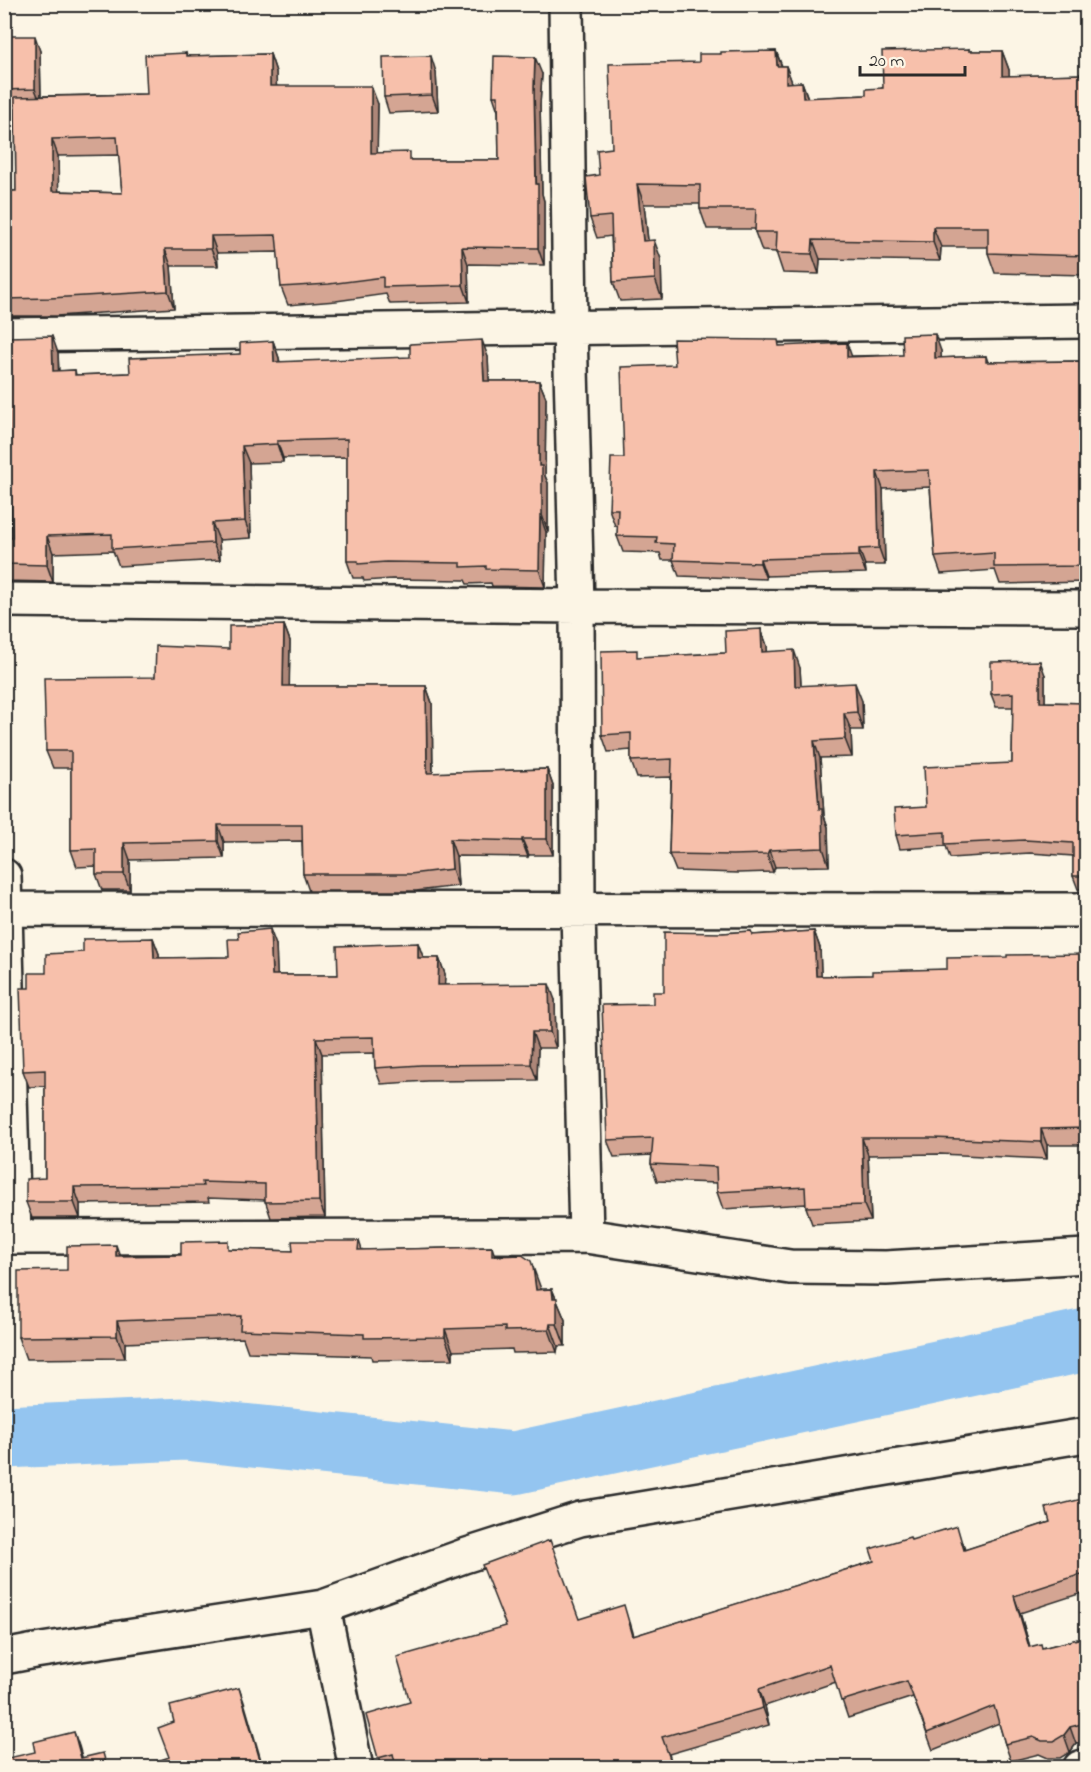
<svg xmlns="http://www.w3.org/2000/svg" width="1091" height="1772" viewBox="0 0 1091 1772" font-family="'Indie Flower',sans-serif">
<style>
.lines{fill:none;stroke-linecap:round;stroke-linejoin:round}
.river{stroke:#94c5f0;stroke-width:63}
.minor-casing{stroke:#2b2b2b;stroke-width:38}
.minor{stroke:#fcf5e5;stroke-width:33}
.wall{fill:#d4a593;stroke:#2b2b2b;stroke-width:1.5;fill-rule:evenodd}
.shaded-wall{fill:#ad8678;stroke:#2b2b2b;stroke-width:1.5}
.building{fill:#f7c0ab;stroke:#2b2b2b;stroke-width:1.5;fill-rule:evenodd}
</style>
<rect width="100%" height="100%" fill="#fcf5e5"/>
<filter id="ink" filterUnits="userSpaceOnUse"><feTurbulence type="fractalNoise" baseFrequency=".0167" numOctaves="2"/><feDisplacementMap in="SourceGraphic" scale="12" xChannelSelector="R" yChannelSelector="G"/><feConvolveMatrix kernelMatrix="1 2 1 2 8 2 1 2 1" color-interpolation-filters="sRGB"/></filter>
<g filter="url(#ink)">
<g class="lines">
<path class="river" d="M4,1437l181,-8 329,34 572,-123"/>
<g class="minor-casing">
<path id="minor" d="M566,4l4,324 7,278 1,305 8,325
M4,335l1082,-14
M4,600l573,6 509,2
M4,876l10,361
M4,909l1082,1
M4,1237l582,-1 204,31 96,1 200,-12
M323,1607l33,161
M4,1657l31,-6 288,-44 141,-51 116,-37 506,-84
M1080,1768l6,-2"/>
</g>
<use href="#minor" class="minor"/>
</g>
<path class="wall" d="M4,36l36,15 1,45 106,-2 39,-41 1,3 83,-2 6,18v14l102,18 -1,49 36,7h86l-1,-49 -5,-15 49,-22 -2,31 2,89 2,7v64l-76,-1 1,38 -79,2 -4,-10 -50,7 -48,4 -7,-18 -3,-35 -61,1 1,13h-47l3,42 -118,8h-52v-125h12l-1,-86h-11zM119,155l3,38 -64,-2v-35z
M969,49v2h33l7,19v6l77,-2v201l-91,-2 -7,-20v-6h-47l-1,14 -120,-2 -1,15 -36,-1 -7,-21 -14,-1 -7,-19v-3h-48l-7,-20v-5h-56l4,36 13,19 1,40 -42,2 -7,-19 -2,-46 -14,2 -7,-20 9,-43 13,-27 87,-86 22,-8 55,-3 6,15h4l6,17 10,-1 6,16 58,-3z
M436,72l2,39 -49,2 -5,-16z
M273,341l6,17 1,4 208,-5 1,24h50l7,17 -1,78 3,7v49h-2l-1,55 -53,-1 -1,-3 -24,1 -2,-4 -73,-1 -28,2 -1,-3h-10l-6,-17v-104l-64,1v4l-34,1 2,75 -32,2 1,20 -101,6 -6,-15 -60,2v29l-49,-1v-43h8l46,-185 1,18 16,-1 1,5 54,-2 110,-19z
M780,346l71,10 52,-1 38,-4v7l45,-2 2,6 98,-1v221l-86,2 -5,-14 -54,4 -6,-17 -5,-70 -47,2 2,76h-20l1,8 -100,3v3l-87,-3 -6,-16h-11l-2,-7 -37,-1 -6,-16 1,-10h-3l-6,-17 15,-51 51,-93z
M284,625l6,16 -1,45h137l6,17 1,70 114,-4 6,17v69h-24l-1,2 -72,-1 2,30 -42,5h-107l-6,-17 -1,-33 -78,1v16l-94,2v30h-28l-6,-16v-8l-19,1 -6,-17v-82h-18l-7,-17 109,-74 74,-28z
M761,629l6,17v6l33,16 1,18 61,15 1,29h-12l1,27 -32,1 4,58 4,11 1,39 -54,1 -2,5 -35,1 -62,-2 -7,-17 2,-77 -34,1 -6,-17v-11l-23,2 -6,-17 37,-78 87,-4z
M1045,675v27l41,1v186h-8l-5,-13v-20l-43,-3 -80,5 -4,-12 -46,3 -4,-14 116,-72 1,-56h-17l-5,-13z
M1086,928v217h-39v14l-107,-5 -72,1 3,66 -59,3 -6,-17v-3l-83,5 -6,-17v-9l-60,-2 -6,-17 1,-9 -38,2 -7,-17 46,-136 70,-71 28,-2 2,4 61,-4 6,17 1,28 51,-1 75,-6 134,-15z
M153,938l6,16v4l70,-1 47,-12 1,30h61l80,-32 5,15h16l6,16 -1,11 111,15 1,48h-18l-1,32 -110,1 -46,3 -6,-16 -1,-15 -52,1 3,163 -54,1 -6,-18 -57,-2 1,4 -129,2v14h-48l-6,-16 19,-24v-92l-16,1 -6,-16 6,-83 17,-15 37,-21z
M359,1241l3,9 130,-3 3,9 46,33h11l13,31v26h-7l-1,6 -44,1 -1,-4 -59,2v8l-81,1 -1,-4 -123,-4 -5,-14 -118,5v15l-99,1 -8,-22 49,-67 54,-14 60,-1 50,-6 62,2z
M1086,1498l-1,94 -65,21 10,34 13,1 43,-11v104l-10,3 -6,8 -10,6h-12l-9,-4 -28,7 -6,-17 -6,-21 -66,27 -20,-53 -65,21 -12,-36 -71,24 4,19 -100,29 4,13h-291l-4,-9 32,-56 169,-83 51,3 4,14 240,-75 37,-21 52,3 2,7 85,-28z"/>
<path class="shaded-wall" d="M35,36l5,15 1,53 -6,-15z
M776,51l7,19 -6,-4z
M1002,51l7,19 1,26 -8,-20z
M270,54l6,18 1,31 -7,-17z
M431,56l5,16 2,39 -6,-16z
M535,57l7,17 -2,31 2,89 2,7v64l-6,-17 -4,-160z
M786,66l7,19 -7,-2z
M802,82l7,20 -6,-4z
M371,86l7,18 -1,66 -6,-17z
M52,139l6,17 1,52 -7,-17z
M637,184l7,20 6,56 -7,-19z
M933,227l8,20 -1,14 -7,-19z
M211,236l6,17 1,13 -7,-17z
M654,240l7,19 1,40 -7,-20z
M813,240l7,19 -1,15 -7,-20z
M462,247l6,17 1,38 -6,-17z
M165,249l6,17 3,42 -6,-17z
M935,334l6,17 1,24 -7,-17z
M52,336l6,17 1,35 -6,-17z
M482,340l6,17 2,41 -6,-17z
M273,341l6,17 1,21 -6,-17z
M847,343l6,17 -6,-3z
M539,381l7,17 -1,78 3,7v49l-6,-17 -3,-49z
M277,441l6,17v4l-6,-18z
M242,446l7,17 2,75 -6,-17z
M877,472l6,17 2,76 -6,-17z
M540,515l6,17 -1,55 -6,-17z
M212,523l7,17 1,20 -7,-17z
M47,536l6,17v29l-6,-17z
M859,549l6,16 1,8 -7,-17z
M760,559l6,17v3l-6,-16z
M284,625l6,16 -1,62 -6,-17z
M761,629l6,17 1,23 -6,-17z
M794,650l6,18 2,35 -7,-17z
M1040,661l5,14v41l-5,-14z
M855,683l7,18 1,29 -6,-18z
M426,686l6,17 1,87 -6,-17z
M844,713l7,17 1,27 -7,-18z
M814,741l6,17 4,58 4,11 1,39 -6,-18 -4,-39z
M547,769l6,17v69l-6,-16z
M218,825l6,17v16l-6,-17z
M450,839l6,17 2,30 -6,-17z
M522,839l7,16 -1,2 -6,-16z
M124,843l6,17v30l-6,-16z
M769,850l6,17 -2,5 -6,-18z
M270,929l6,16 2,46 -6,-16z
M814,931l6,17 2,45 -6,-17z
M153,938l6,16 1,20 -6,-16z
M418,943l6,16 -6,-1z
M439,958l6,16 -1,27 -6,-16z
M549,984l6,16 1,48 -6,-16z
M532,1032l6,16 -1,32 -6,-16z
M316,1038l6,16 3,163 -6,-16z
M1041,1129l6,16v14l-6,-17z
M862,1138l6,17 3,66 -7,-16z
M74,1187l6,17v14l-6,-16z
M116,1245l8,22 -8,-11z
M533,1267l8,22 3,23 -8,-22z
M552,1289l13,31v26l-8,-22 -4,-26z
M117,1321l8,22v15l-8,-22z
M550,1324l8,22 -1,6 -8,-22z
M445,1329l8,22v8l-8,-22z
M1014,1596l6,17 15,51 -6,-17z
M239,1688l5,14 19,65h-1z
M759,1689l6,17 4,19 -6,-17z
M1070,1727l6,17 -6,8 -6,-17z
M74,1732l5,14 6,21 -4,-9z"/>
<path class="building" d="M4,36h31v53l-31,1z
M969,49v2h33v25l84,-2v182l-98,-3v-26h-55v15l-120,-2 -1,14 -36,-1 1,-21h-22l1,-23h-56v-24l-63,-1 6,57 11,-1 1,39 -42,3 -2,-66 -21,2 -4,-41 13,-2 -2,-25 15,-2 -3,-84 90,-2v-8h22v-2l55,-1 1,15h9v17l16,-1 1,16 63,-3v-6l17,-1 -1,-37z
M186,53v3l84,-2v32h101v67l39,-1v8h89l-1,-64h-5l1,-40 41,1 -1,31 2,96h2v64l-76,-1 1,38 -80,2v-10l-54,7 -48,3 -5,-52 -65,1v13h-46l3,42 -118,7 -46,1v-108h12l-1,-94 132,-3 -2,-39zM117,137l5,56 -70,-2v-52z
M431,56l1,39 -48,2 -1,-40z
M935,334v24l51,-2v6l100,-1v205l-92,1v-14l-59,4 -6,-87 -52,2 2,76 -20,1v7l-99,3v4l-87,-3 1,-16 -18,-1 1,-6 -40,-1 1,-27h-9l2,-51h13l-3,-91 54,-2 -2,-26 105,1 1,6 68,-3v14l56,-2 -1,-20z
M52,336l1,35 22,-1v5l55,-2 -1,-15 111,-4v-11l33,-2 1,21 136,-5v-13l72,-4 2,41h55v85h3v49h-2l-1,55 -53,-1v-3l-25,1v-4l-75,-1 -28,2v-3h-11v-122l-70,2v3l-35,2 3,75 -33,2 1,20 -101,6v-15l-65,2v29l-43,-1v-26h8l-5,-201z
M284,625l-1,61h143l1,87 120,-4v70h-25v2l-72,-2 2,30 -42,5h-107l-1,-49h-84v16l-94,2v31h-28v-25l-25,1v-99h-25l-2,-73 111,-1 1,-31 73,3v-23z
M761,629l1,23 32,-2 1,36 60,-3 2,29 -13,1 1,26 -31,2 5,68h3l1,39 -54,2 -2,4 -35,1 -63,-1 3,-95 -41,2v-28l-29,2 -1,-84 36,-1v7l89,-4 -1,-22z
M1040,661v41l46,1v173h-13v-33l-48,-3 -80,4v-12l-49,3 -2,-26 32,-2 -2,-40 88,-4 1,-70 -22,1v-32z
M1081,928h5v200l-45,1v13l-108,-4h-71l2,67 -58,2 -1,-20 -88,5 -1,-25 -65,-3 2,-26 -46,2 -5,-135 51,-1v-12h11v-60l59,1 28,-2 1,4 62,-4 2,45 56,-1v-4l75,-2v-11l60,-1v-2l74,-1z
M270,929l2,46h66l-1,-29 81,-3v15h21l-1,27 111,-1 1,48h-18l-1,32 -110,1 -46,3 -1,-31 -58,1 3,163 -54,1v-18l-63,-2 1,4 -129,1v15h-48v-23l19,-1v-108l-22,1 -3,-83h9v-15h17v-19l37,-2v-13l70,-1 1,20 75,-1 -1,-18h11l-1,-7z
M228,1241v8l65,2 -1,-10h67l-1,9 134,-3v9l30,-1 9,6 2,6 3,23 16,-1 1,9h4v26h-7l-1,6 -44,1v-4l-60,2v8l-81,1v-4l-124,-4 1,-14 -124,5v15l-99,1v-66l49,-1v-24l49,-1v11l65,-1v-13z
M1086,1498v103l-4,-27 -68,22 15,51 12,-3 1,4 44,-11v86l-16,4 -6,8 -10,6h-12l-9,-4 -28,7 -11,-38 -67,27 -20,-52 -66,20 -11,-36 -71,24 4,19 -101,29 11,30h-277l-3,-13 -15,4 -12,-43 44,-13 -13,-45 109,-31 -24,-61 68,-25 29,79 45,-14 9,31 241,-75 -4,-12 40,-12 1,3 46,-14 7,24 86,-28 -4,-14z
M239,1688l23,79h-121l28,-10 -11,-29 16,-6 -4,-16z
M74,1732l7,26 22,-5 4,14h-103v-8l31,-7 -2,-10z"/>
</g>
<rect width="1091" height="1772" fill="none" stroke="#fcf5e5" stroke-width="24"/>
<rect x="12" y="12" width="1067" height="1748" fill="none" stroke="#2b2b2b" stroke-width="2" filter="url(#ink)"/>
<path d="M860 66v9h105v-9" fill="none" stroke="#2b2b2b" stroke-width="3"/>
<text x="869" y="66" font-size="18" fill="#2b2b2b" stroke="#fcf5e5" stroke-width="4.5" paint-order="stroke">20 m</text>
</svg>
